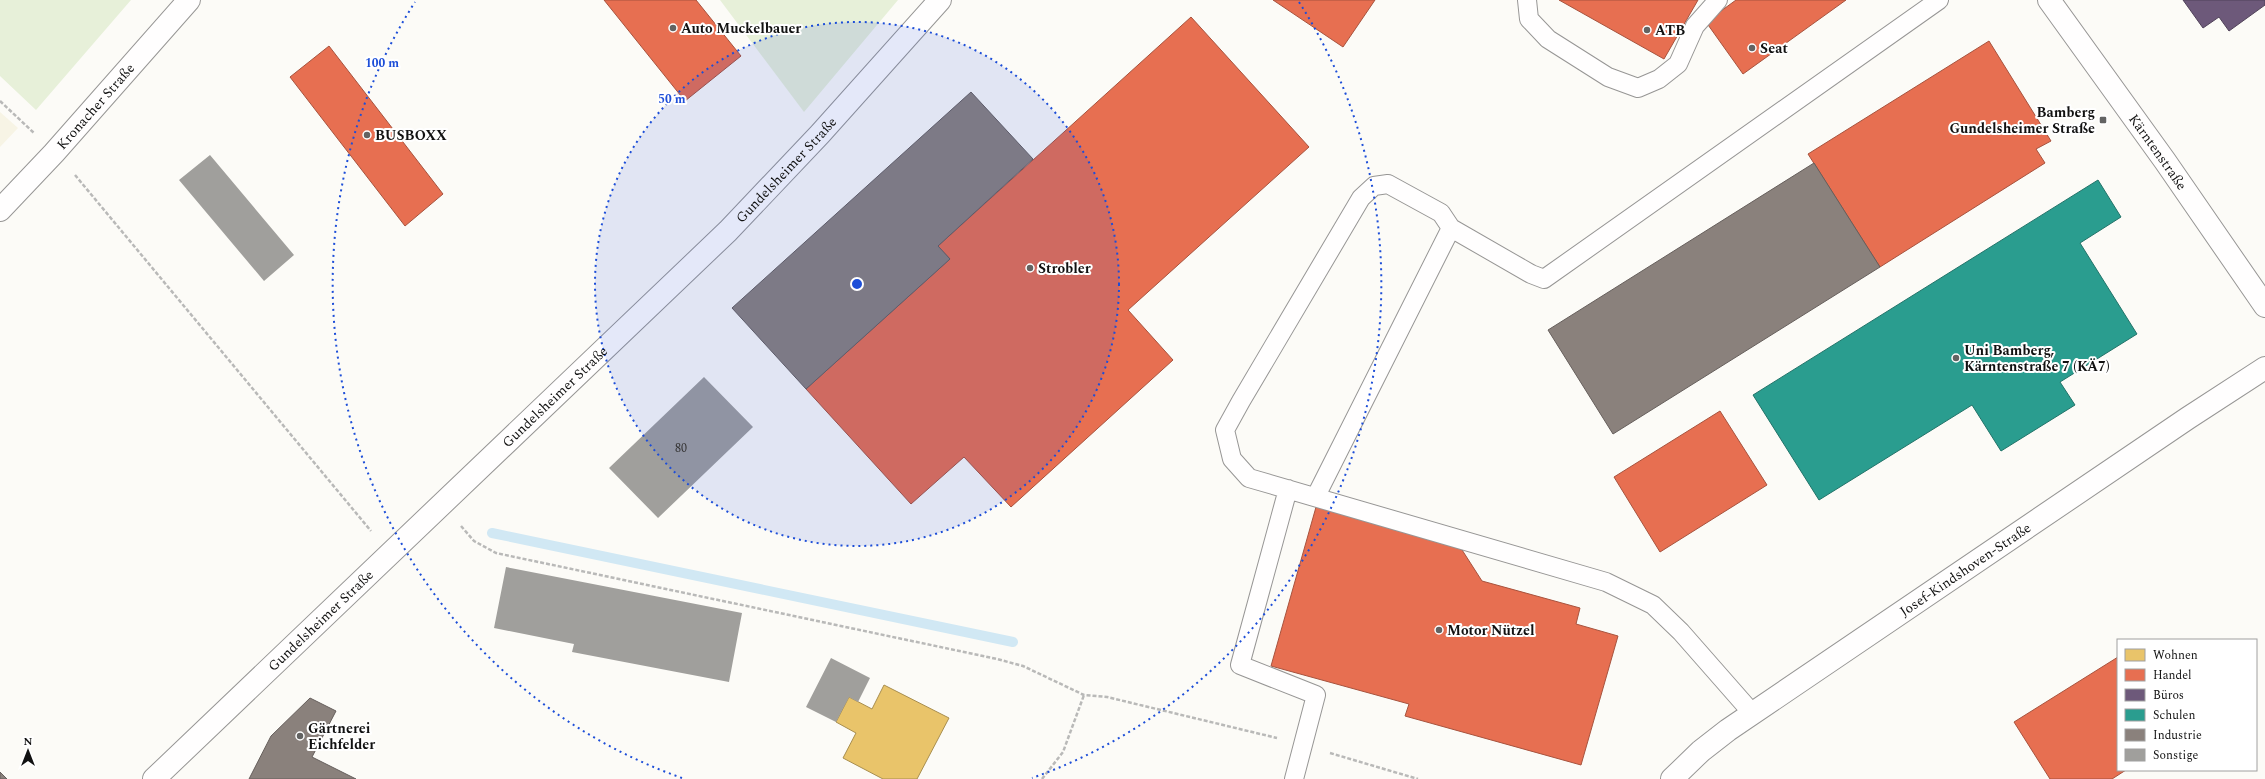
<svg xmlns="http://www.w3.org/2000/svg" width="2265" height="779" viewBox="0 0 2265 779" font-family="Spectral,serif">
<style>
.farmland{fill:#f7f4e5}
.green{fill:#e7f0d9}
.homes{fill:#e9c46a;stroke:#a88e4f}
.shops{fill:#e76f51;stroke:#a7533e}
.offices{fill:#6d597a;stroke:#51435a}
.schools{fill:#2a9d8f;stroke:#227369}
.industry{fill:#8a817c;stroke:#665f5c}
.lines{fill:none;stroke-linecap:round;stroke-linejoin:round}
.stream{stroke:#d1e8f4;stroke-width:10}
.building{fill:#a09f9c}
.service-casing{stroke:#979695;stroke-width:20}
.minor-casing{stroke:#979695;stroke-width:24}
.tertiary-casing{stroke:#979695;stroke-width:24}
.path{stroke:#b9b9b8;stroke-width:2.5;stroke-dasharray:4 2;stroke-linecap:butt}
.service{stroke:#fffefe;stroke-width:18}
.minor{stroke:#fffefe;stroke-width:22}
.tertiary{stroke:#fffefe;stroke-width:22}
.ring{fill:none;stroke:#1d4ed8;stroke-width:2;stroke-dasharray:2 4}
.poi-dot{fill:#636362;stroke:#fff;stroke-width:1.5}
.labels{text-anchor:middle;dominant-baseline:central;stroke-width:4;stroke-linejoin:round;paint-order:stroke}
.number-label{font-size:12px;fill:#353434}
.poi-label{font-size:14px;font-weight:bold;fill:#111;stroke:#fff;text-anchor:start}
.street-label{font-size:14px;fill:#111;stroke:#fff}
.centre{fill:#1d4ed8;stroke:#fff;stroke-width:2}
.ring-label{font-size:12px;text-anchor:middle;font-weight:bold;fill:#1d4ed8;stroke:#fff;stroke-width:4;stroke-linejoin:round;paint-order:stroke}
</style>
<rect width="100%" height="100%" fill="#fcfbf7"/>
<path class="farmland" d="M0,112l18,16 -18,19z"/>
<path class="green" d="M0,0h131l-95,110 -36,-34z
M720,0h178l-94,112z"/>
<path class="homes" d="M884,685l65,33 -32,61h-34l-40,-21 13,-25 -20,-11 13,-25 23,12z"/>
<path class="shops" d="M604,0h92l45,56 -56,45z
M1273,0h102l-32,47z
M1559,0h139l-34,59z
M1736,0h110l-103,74 -37,-52z
M1191,17l118,130 -181,163 45,50 -162,147 -47,-50 -53,47 -105,-115 144,-130 -12,-13z
M1989,41l62,100 -15,8 9,14 -165,104 -72,-113z
M329,46l114,148 -38,32 -115,-149z
M1720,411l47,74 -107,67 -46,-75z
M1318,500l137,39 27,42 98,27 -4,16 42,12 -37,129 -176,-49 4,-12 -138,-38z
M2118,657v113h8l-14,9h-62l-36,-57z"/>
<path class="offices" d="M2183,0h82v5l-36,26 -10,-14 -16,11z"/>
<path class="schools" d="M2098,180l23,37 -41,26 57,91 -77,48 15,23 -74,46 -29,-46 -153,95 -66,-105z"/>
<path class="industry" d="M971,92l62,67 -95,87 12,13 -144,130 -74,-81z
M1814,163l66,104 -267,167 -65,-104z
M310,698l26,13 -24,46 44,22h-107l22,-43z
M0,772l7,7h-7z"/>
<g class="lines">
<path class="stream" d="M492,533l521,109"/>
</g>
<path class="building" d="M210,155l84,100 -30,26 -85,-101z
M704,377l49,50 -95,91 -49,-50z
M506,567l236,46 -13,69 -157,-30 2,-8 -80,-16z
M831,658l39,20 -12,24 -9,-5 -13,25 -30,-15z"/>
<g class="lines">
<g class="service-casing">
<path id="service" d="M1527,0l2,19 19,20 60,38 30,11 21,-9 19,-15 17,-38 23,-26
M1451,228l80,46 13,5 395,-279
M1288,489l-48,176 76,30 -22,84
M1316,496l135,-268 -10,-15 -53,-29 -14,2 -13,12 -120,203 -16,29 7,29 17,19 357,104 47,23 28,27 72,82"/>
</g>
<g class="minor-casing">
<g id="minor">
<path id="s1" d="M2049,0l116,161 100,145"/>
<path id="s2" d="M154,779l574,-548 92,-97 120,-134"/>
<path id="s3" d="M1672,779l29,-28 27,-21 460,-312 77,-50"/>
</g>
</g>
<g class="tertiary-casing">
<g id="tertiary">
<path id="s4" d="M0,210l54,-57 135,-153"/>
</g>
</g>
<path class="path" d="M0,101l34,32
M75,175l296,356
M461,526l13,15 22,12 501,106 26,7 61,29 23,2 170,41
M1330,753l88,26
M1042,779l21,-27 21,-57"/>
<use href="#service" class="service"/>
<use href="#minor" class="minor"/>
<use href="#tertiary" class="tertiary"/>
</g>
<circle cx="857" cy="284" r="262" fill="#1d4ed8" fill-opacity=".12"/>
<g class="ring">
<circle cx="857" cy="284" r="262"/>
<path d="M682 778A524 524 0 0 1 415 2M1299 2A524 524 0 0 1 1032 778"/>
</g>
<g class="poi-dot">
<circle cx="673" cy="28" r="4"/>
<circle cx="1647" cy="30" r="4"/>
<circle cx="1752" cy="48" r="4"/>
<rect x="2099" y="116" width="8" height="8" rx="2"/>
<circle cx="367" cy="135" r="4"/>
<circle cx="1030" cy="268" r="4"/>
<circle cx="1956" cy="358" r="4"/>
<circle cx="1439" cy="630" r="4"/>
<circle cx="300" cy="736" r="4"/>
</g>
<g class="labels">
<g class="number-label">
<text x="681" y="448">80</text>
</g>
<g class="poi-label">
<text x="681" y="28">Auto Muckelbauer</text>
<text x="1655" y="30">ATB</text>
<text x="1760" y="48">Seat</text>
<text x="2095" y="112" text-anchor="end">Bamberg<tspan x="2095" dy="16">Gundelsheimer Straße</tspan></text>
<text x="375" y="135">BUSBOXX</text>
<text x="1038" y="268">Strobler</text>
<text x="1964" y="350">Uni Bamberg,<tspan x="1964" dy="16">Kärntenstraße 7 (KÄ7)</tspan></text>
<text x="1447" y="630">Motor Nützel</text>
<text x="308" y="728">Gärtnerei<tspan x="308" dy="16">Eichfelder</tspan></text>
</g>
<g class="street-label">
<text stroke="none"><textPath href="#s4" startOffset="141">Kronacher Straße</textPath></text>
<text stroke="none"><textPath href="#s1" startOffset="187">Kärntenstraße</textPath></text>
<text stroke="none"><textPath href="#s2" startOffset="878">Gundelsheimer Straße</textPath></text>
<text stroke="none"><textPath href="#s2" startOffset="554">Gundelsheimer Straße</textPath></text>
<text stroke="none"><textPath href="#s3" startOffset="361">Josef-Kindshoven-Straße</textPath></text>
<text stroke="none"><textPath href="#s2" startOffset="230">Gundelsheimer Straße</textPath></text>
</g>
</g>
<circle cx="857" cy="284" r="6" class="centre"/>
<g class="ring-label">
<text x="382" y="67">100 m</text>
<text x="672" y="103">50 m</text>
</g>
<rect x="2117" y="639" width="140" height="132" fill="#ffffff" stroke="#a0a0a0"/>
<rect x="2125" y="649" width="20" height="12" fill="#e9c46a" stroke="#a0a0a0"/>
<text x="2153" y="659" font-size="12" fill="#111111">Wohnen</text>
<rect x="2125" y="669" width="20" height="12" fill="#e76f51" stroke="#a0a0a0"/>
<text x="2153" y="679" font-size="12" fill="#111111">Handel</text>
<rect x="2125" y="689" width="20" height="12" fill="#6d597a" stroke="#a0a0a0"/>
<text x="2153" y="699" font-size="12" fill="#111111">Büros</text>
<rect x="2125" y="709" width="20" height="12" fill="#2a9d8f" stroke="#a0a0a0"/>
<text x="2153" y="719" font-size="12" fill="#111111">Schulen</text>
<rect x="2125" y="729" width="20" height="12" fill="#8a817c" stroke="#a0a0a0"/>
<text x="2153" y="739" font-size="12" fill="#111111">Industrie</text>
<rect x="2125" y="749" width="20" height="12" fill="#a09f9c" stroke="#a0a0a0"/>
<text x="2153" y="759" font-size="12" fill="#111111">Sonstige</text>
<g transform="translate(28 751)" stroke="#ffffff" stroke-width="3" paint-order="stroke">
<path d="M0-3L7 15L0 10L-7 15Z" fill="#111111"/>
<text y="-6" font-size="11" font-weight="bold" text-anchor="middle" fill="#111111">N</text>
</g>
</svg>
